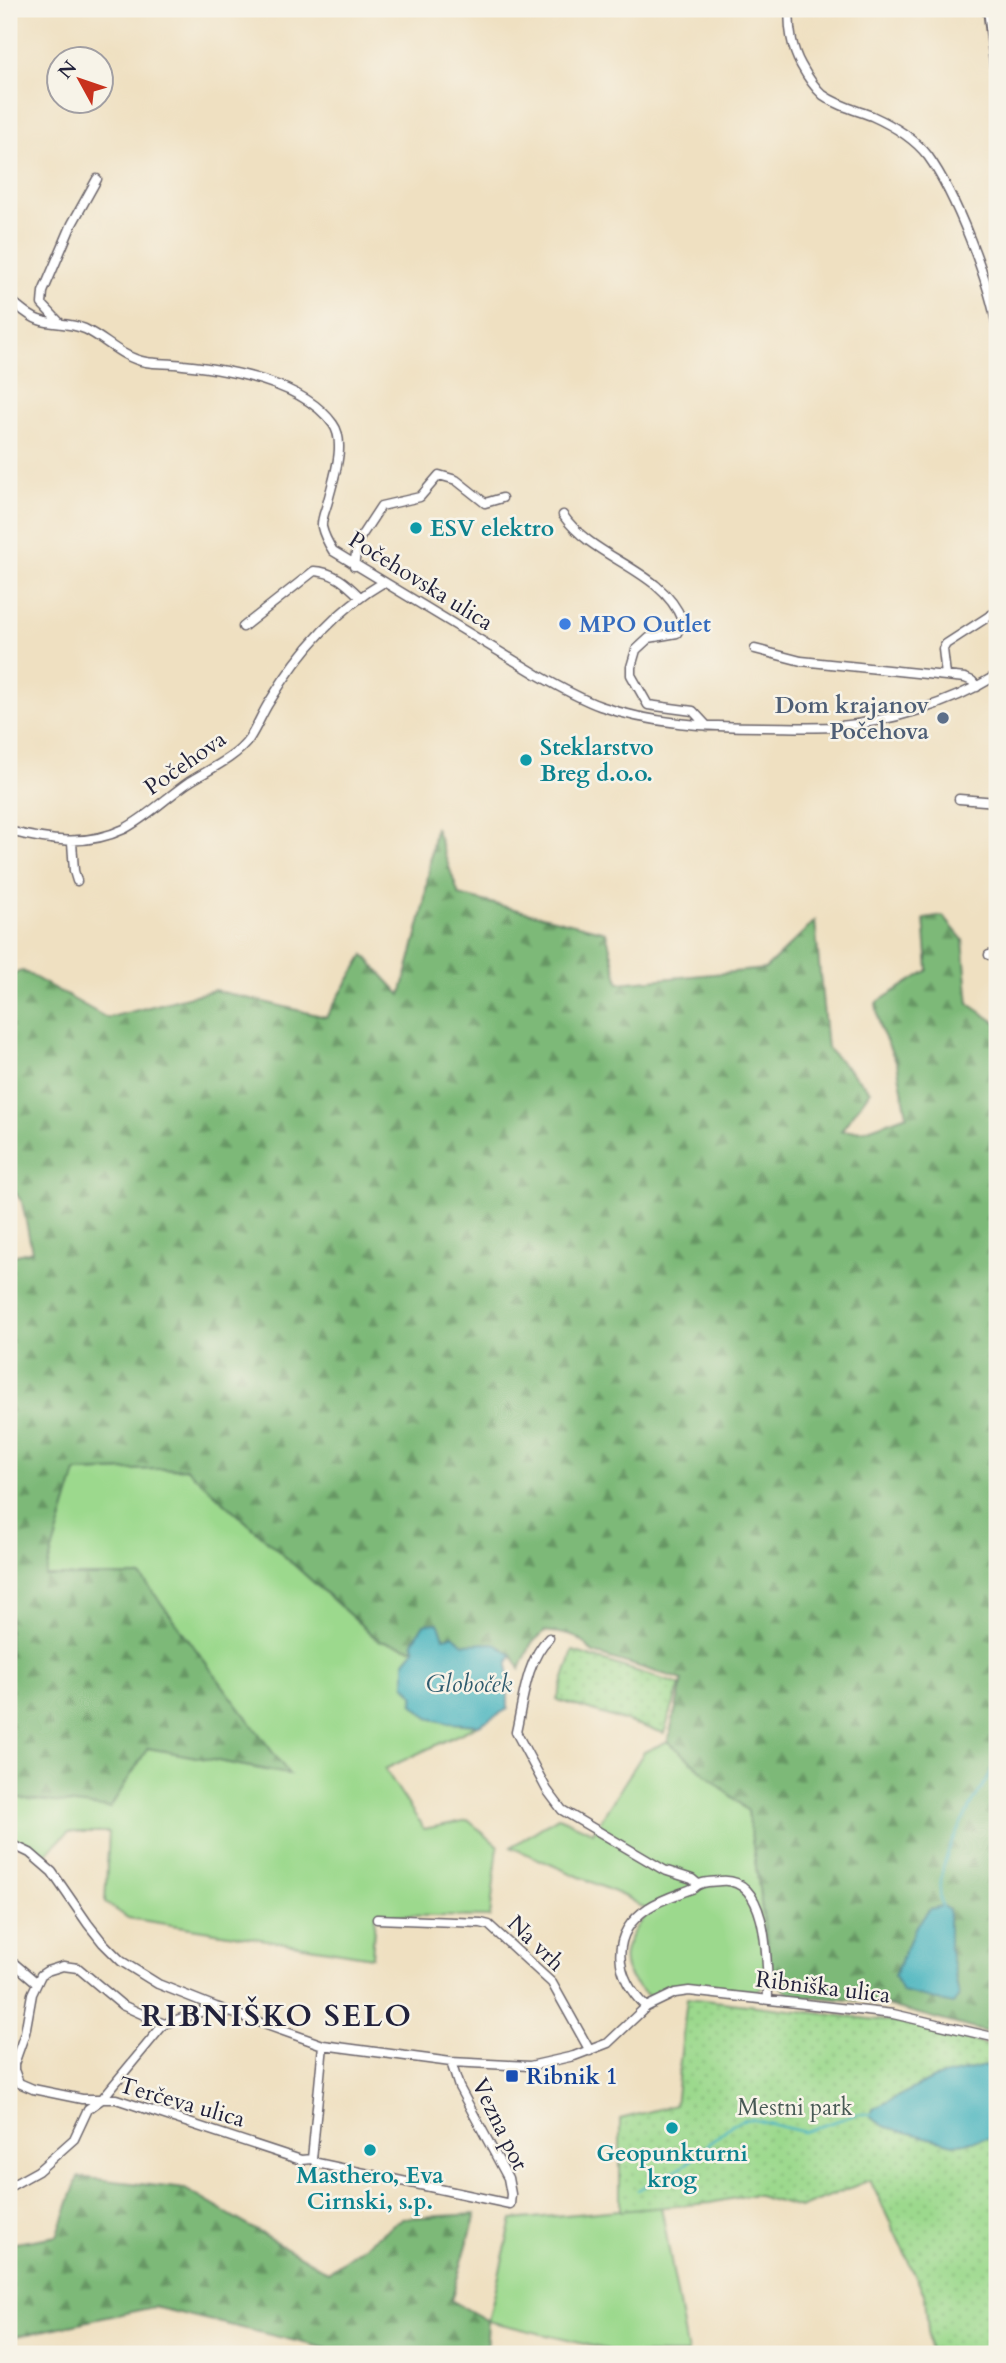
<svg xmlns="http://www.w3.org/2000/svg" width="1006" height="2363" viewBox="0 0 1006 2363" font-family="Cardo,serif">
<style>
.grass{fill:#9cd98d;stroke:#5f7e64;stroke-width:2}
.forest{fill:url(#forest-firs);stroke:#506e5a;stroke-width:2;fill-rule:evenodd}
.park{fill:url(#park-dots);stroke:#5f7e64;stroke-width:2}
.water{fill:#44b3be;stroke:#336a7c;stroke-width:2}
.lines{fill:none;stroke-linecap:round;stroke-linejoin:round}
.stream{stroke:#44b3be;stroke-width:2.5}
.street-casing{stroke:#6a646a;stroke-width:11}
.secondary-casing{stroke:#6a646a;stroke-width:16}
.street{stroke:#fff;stroke-width:8}
.secondary{stroke:#fff;stroke-width:12}
.culture-dot{fill:#0f9aa8;stroke:#f7f3e8;stroke-width:2.5}
.shop-dot{fill:#3f7fe0;stroke:#f7f3e8;stroke-width:2.5}
.service-dot{fill:#5c6f8a;stroke:#f7f3e8;stroke-width:2.5}
.transit-dot{fill:#1a4fb4;stroke:#f7f3e8;stroke-width:2.5}
.labels{text-anchor:middle;dominant-baseline:central;stroke-width:5;stroke-linejoin:round;paint-order:stroke}
.culture-label{font-size:23px;font-weight:bold;fill:#0d838f;stroke:#f7f3e8;text-anchor:start}
.street-label{font-size:23px;fill:#22223b;stroke:#f7f3e8}
.shop-label{font-size:23px;font-weight:bold;fill:#366cbe;stroke:#f7f3e8;text-anchor:start}
.service-label{font-size:23px;font-weight:bold;fill:#4e5e75;stroke:#f7f3e8;text-anchor:end}
.transit-label{font-size:23px;font-weight:bold;fill:#164399;stroke:#f7f3e8;text-anchor:start}
.park-label{font-size:23px;fill:#475954;stroke:#f7f3e8}
.water-label{font-size:24px;font-style:italic;fill:#305c6f;stroke:#f7f3e8}
.district-label{font-size:30px;font-weight:bold;letter-spacing:2px;fill:#22223b;stroke:#f7f3e8}
</style>
<defs>
<pattern id="forest-firs" width="22" height="20" patternUnits="userSpaceOnUse" patternTransform="scale(1.75)"><rect width="22" height="20" fill="#7db978"/><path d="M5 1l3.5 6h-7zM16 11l3.5 6h-7z" fill="#669664"/></pattern>
<pattern id="park-dots" width="8" height="8" patternUnits="userSpaceOnUse" patternTransform="scale(1.75)"><rect width="8" height="8" fill="#9cd98d"/><path d="M2 2h.1M6 6h.1" fill="none" stroke="#86ba7b" stroke-width="1.8" stroke-linecap="round"/></pattern>
</defs>
<rect width="100%" height="100%" fill="#f7f3e8"/>
<filter id="ink" filterUnits="userSpaceOnUse"><feTurbulence type="fractalNoise" baseFrequency=".0143" numOctaves="2"/><feDisplacementMap in="SourceGraphic" scale="14" xChannelSelector="R" yChannelSelector="G"/><feConvolveMatrix kernelMatrix="1 2 1 2 8 2 1 2 1" color-interpolation-filters="sRGB"/></filter>
<filter id="wash" filterUnits="userSpaceOnUse"><feTurbulence type="fractalNoise" baseFrequency=".00686" numOctaves="4" result="noise"/><feDisplacementMap in="SourceGraphic" scale="28" xChannelSelector="R" yChannelSelector="G"/><feGaussianBlur stdDeviation="1.57" result="paint"/><feColorMatrix in="noise" values="0 0 0 0 0 0 0 0 0 0 0 0 0 0 0 0 0 1.4 0 .05"/><feComposite in="paint" operator="in"/></filter>
<g filter="url(#wash)">
<rect width="100%" height="100%" fill="#efe0c1"/>
<path class="grass" d="M186,1468l193,173 37,8 -2,55c22,21 36,19 65,21l-94,44 39,60 44,-9 30,26 -8,71 -115,-2 -3,42 -244,-39 -23,-16 4,-70h-41l-26,26 -29,-20 -4,8v-55l8,7 131,-50 139,26 -243,-198 32,-104z
M668,1741l80,70 24,168 -16,12 -79,-5 -27,11c-40,-29 -27,-53 -2,-86l-18,-12 -119,-52 47,-30 35,15 51,-80z
M661,2206l27,148h-62l-138,-33 24,-101z"/>
<path class="forest" d="M435,827l24,68 147,37 13,51 146,-14 50,-48 12,127 43,43 -29,40 24,-1 42,-15 -10,-52 -17,-35 -4,-25 52,-33 -4,-51 19,-3 20,24 6,64 28,19v1012l-122,-33 -85,-7 -18,-16 -24,-168 -80,-70 15,-61 -90,-27c-15,-20 -25,-18 -48,-22l-14,13 -11,25 -8,-14 -18,-12 -78,6 -37,-8 -193,-173 -110,4 -31,104h96l148,198 -141,-26 -38,60 -93,-10 -8,-7v-534l23,-6 -10,-49 -13,-18v-210l14,-3 84,47 107,-28 112,27 38,-62 37,40 22,-84zM949,1910v36l10,50 -65,-20z
M78,2177l107,12 143,83 75,-54 73,-4 -25,86 37,21 -2,33h-157v-5l-175,-42 -145,31v-94l48,-8z"/>
<path class="park" d="M573,1651l107,34 -16,48 -107,-33z
M687,1998l234,27 64,20h12v309h-67l-5,-58 -55,-116 -70,28 -42,-12h-13l-35,7 -90,8v-92l55,-14z"/>
<path class="water" d="M438,1623l6,14 9,-2 10,9 31,-1 18,12 -4,8v46l-29,16 -31,-2 -20,-5 -15,-14 1,-8 -9,-12v-23l10,-12 -2,-7 11,-18z
M942,1906l7,4v36l10,50 -6,8 -51,-12 -8,-16 21,-48 15,-19z
M997,2063v74l-44,7 -67,-17 -16,-10 3,-8 61,-31z"/>
<g class="lines">
<path class="stream" d="M942,1906c-12,-44 33,-106 55,-143
M638,2190l47,-25 45,-39 12,-6 9,-1 53,13 53,-18h14"/>
</g>
</g>
<g filter="url(#ink)">
<g class="lines">
<g class="street-casing">
<path id="street" d="M790,9c-2,18 2,40 11,56 6,11 13,22 22,30 15,11 33,15 49,21 20,9 42,22 56,40 28,39 61,125 69,172
M9,299c8,6 20,18 30,21 15,5 28,2 46,9 21,10 37,29 61,33 12,2 25,1 37,3 48,5 120,17 150,59 14,19 0,56 -5,77 -2,8 -7,18 -6,26 2,9 6,16 11,24l205,124c20,11 40,23 62,31 51,18 109,21 162,21 23,0 47,1 70,0 57,-5 116,-22 165,-52
M59,322l-17,-18 1,-12 29,-68 25,-45
M563,515c31,45 99,54 119,105l-5,13 -28,5 -13,12 -5,17v8l17,30 45,6 14,15
M354,566l4,-25 23,-35 39,-9 19,-22 17,5 29,23 17,-5
M243,627l71,-56c20,1 32,12 46,26
M755,649l46,12 164,17 7,3 5,6
M946,675l-3,-26 3,-5 51,-33
M959,799l38,3
M9,831c39,10 77,16 115,-2 23,-12 43,-32 65,-47 19,-12 47,-24 60,-43 8,-12 13,-26 21,-38 28,-47 66,-91 114,-119
M72,842l2,29 3,10
M989,955l8,-1
M549,1638c-23,22 -26,64 -33,94l31,58 15,20 102,60 28,9 6,5
M9,1843l21,10 22,19 36,52 15,19 18,18 37,23 58,23 107,38 128,17 79,4 44,-10 34,-13 38,-36 29,-14 14,-2 204,23 104,24
M377,1919l104,4 8,2 63,58 38,68
M9,1959l27,23
M646,2007c-31,-30 -38,-72 2,-99 13,-9 31,-14 46,-20 6,-7 17,-6 26,-7 50,-6 47,85 48,118
M164,2024l-42,-19 -44,-37 -15,-2 -16,5 -6,4 -9,19 -7,39 -11,31v6l5,13 14,6 49,10h34l185,61 11,-1 5,4 193,41 1,-10 -3,-16 -49,-91 -8,-25
M312,2159l11,-114
M9,2187l29,-16 36,-32 14,-30 14,-10 62,-75 52,-17"/>
</g>
<g class="secondary-casing">
<path id="secondary" d="M990,9l7,59"/>
</g>
<use href="#street" class="street"/>
<use href="#secondary" class="secondary"/>
</g>
</g>
<g class="culture-dot">
<circle cx="416" cy="528" r="7"/>
<circle cx="526" cy="760" r="7"/>
<circle cx="672" cy="2128" r="7"/>
<circle cx="370" cy="2150" r="7"/>
</g>
<circle class="shop-dot" cx="565" cy="624" r="7"/>
<circle class="service-dot" cx="943" cy="718" r="7"/>
<rect class="transit-dot" x="505" y="2069" width="14" height="14" rx="3.5"/>
<g class="labels">
<g class="culture-label">
<text x="430" y="528">ESV elektro</text>
<text x="540" y="747">Steklarstvo<tspan x="540" dy="26">Breg d.o.o.</tspan></text>
<text x="672" y="2153" text-anchor="middle">Geopunkturni<tspan x="672" dy="26">krog</tspan></text>
<text x="370" y="2175" text-anchor="middle">Masthero, Eva<tspan x="370" dy="26">Cirnski, s.p.</tspan></text>
</g>
<g class="street-label">
<text transform="translate(421 581) rotate(32)">Počehovska ulica</text>
<text transform="translate(185 763) rotate(-35)">Počehova</text>
<text transform="translate(536 1943) rotate(44)">Na vrh</text>
<text transform="translate(823 1987) rotate(7)">Ribniška ulica</text>
<text transform="translate(182 2102) rotate(16)">Terčeva ulica</text>
<text transform="translate(500 2124) rotate(64)">Vezna pot</text>
</g>
<g class="shop-label">
<text x="579" y="624">MPO Outlet</text>
</g>
<g class="service-label">
<text x="929" y="705">Dom krajanov<tspan x="929" dy="26">Počehova</tspan></text>
</g>
<g class="transit-label">
<text x="526" y="2076">Ribnik 1</text>
</g>
<g class="park-label">
<text x="795" y="2107">Mestni park</text>
</g>
<g class="water-label">
<text x="469" y="1684">Globoček</text>
</g>
<g class="district-label">
<text x="277" y="2016">RIBNIŠKO SELO</text>
</g>
</g>
<rect width="1006" height="2363" fill="none" stroke="#f7f3e8" stroke-width="35"/>
<g transform="translate(80 80) rotate(310)"><circle r="33" fill="#f7f3e8" stroke="#a29fa3" stroke-width="2"/>
<path d="M0-5L12 26L0 18L-12 26Z" fill="#c8321e"/>
<text y="-10" font-size="19" font-weight="bold" text-anchor="middle" fill="#22223b">N</text>
</g>
</svg>
